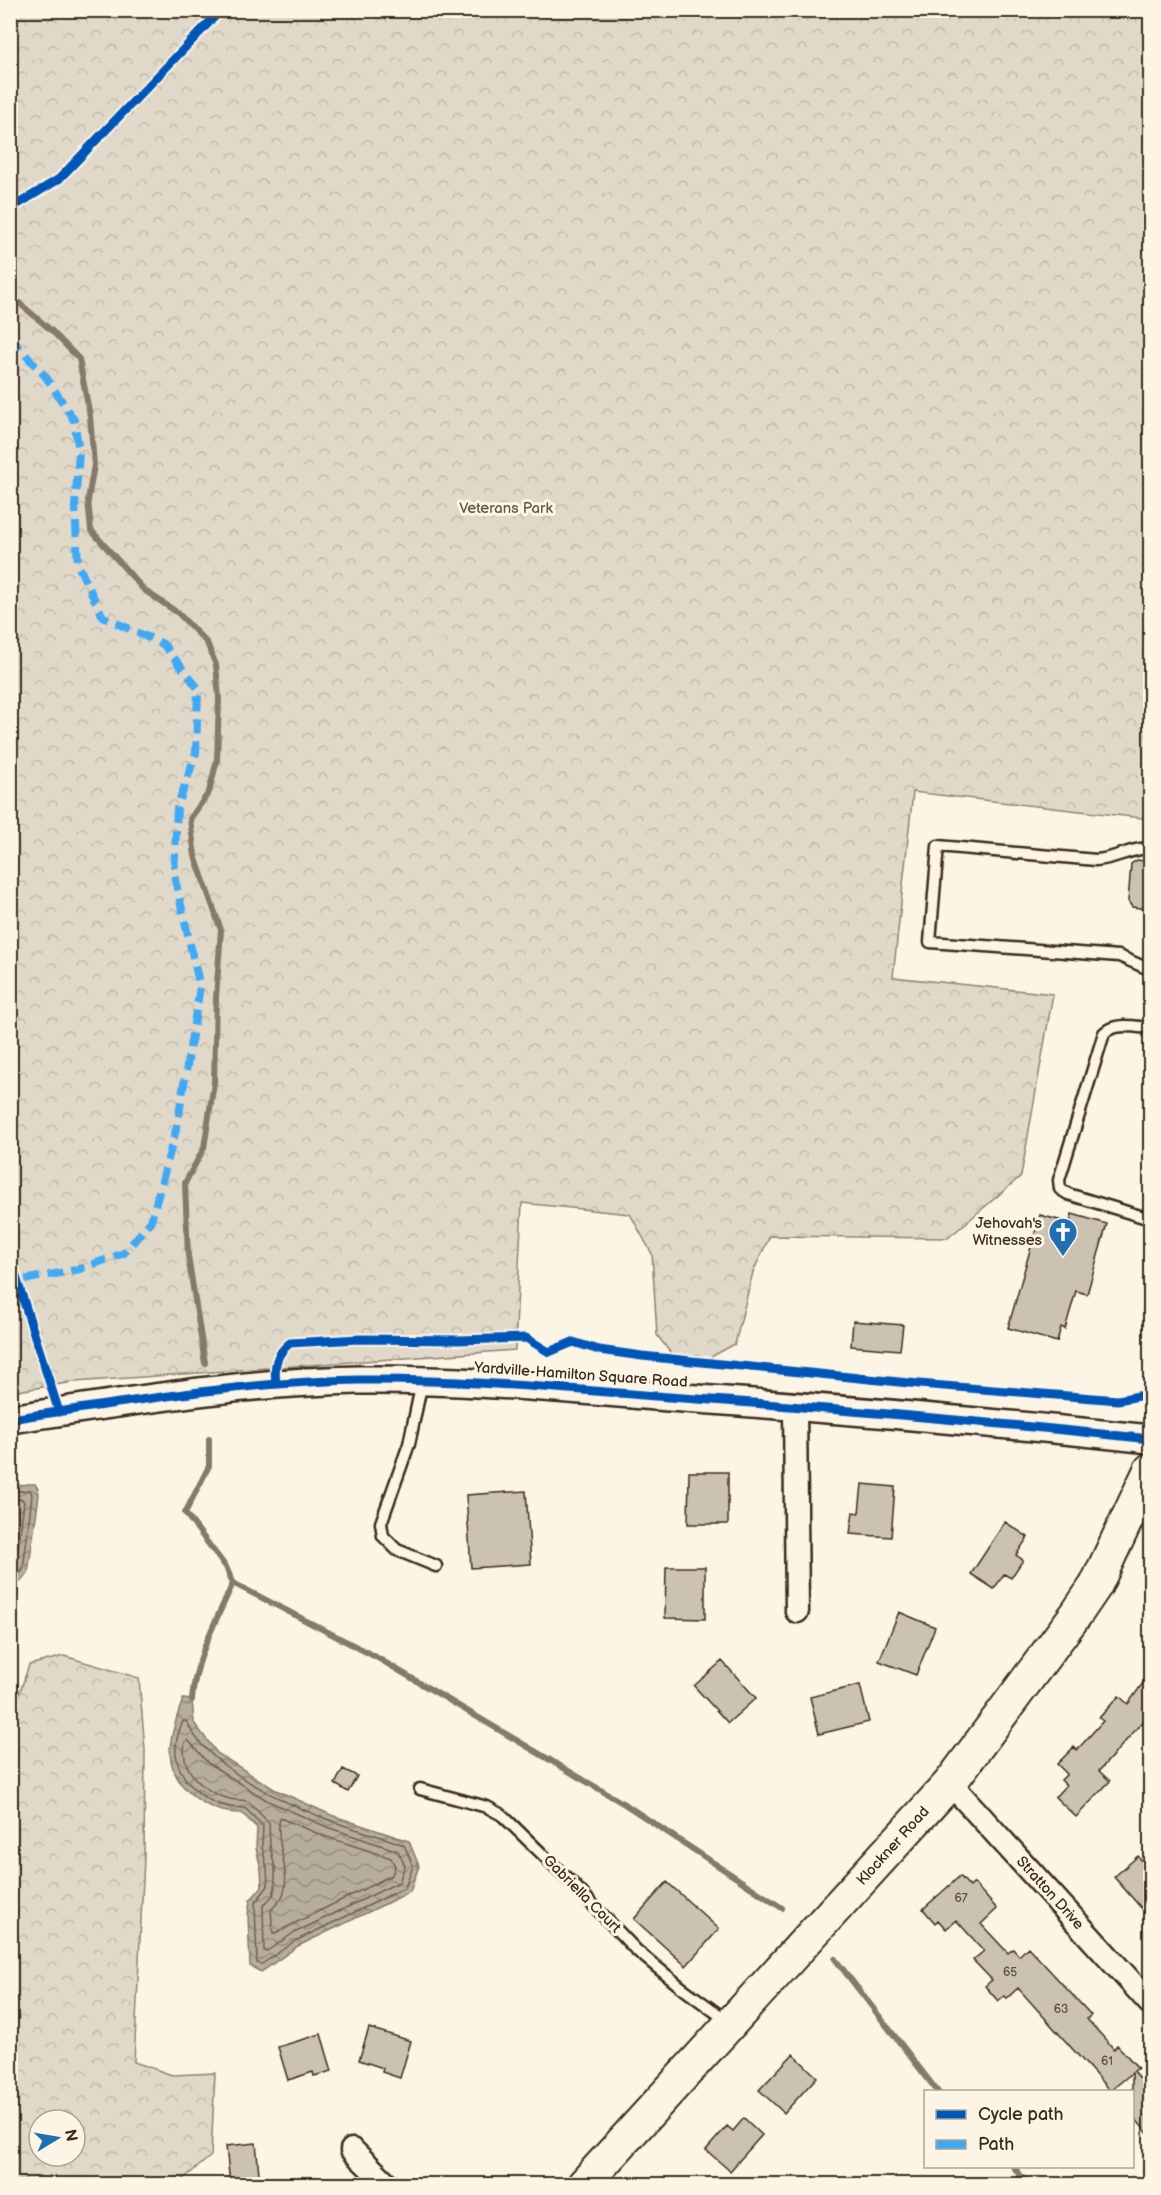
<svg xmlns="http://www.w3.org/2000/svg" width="1161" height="2195" viewBox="0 0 1161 2195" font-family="'Balsamiq Sans',sans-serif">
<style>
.forest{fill:url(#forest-crowns);stroke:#8e8173;stroke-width:1.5;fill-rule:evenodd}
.water{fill:url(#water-waves);stroke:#85796b;stroke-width:1.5}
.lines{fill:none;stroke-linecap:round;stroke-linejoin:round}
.shore{stroke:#6d5e51;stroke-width:1.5}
.stream{stroke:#85796b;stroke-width:6}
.building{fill:#ccc2b3;stroke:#3b2a1e;stroke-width:1.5}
.service-casing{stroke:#3b2a1e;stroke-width:15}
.minor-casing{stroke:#3b2a1e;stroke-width:27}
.tertiary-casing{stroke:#3b2a1e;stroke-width:32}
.secondary-casing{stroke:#3b2a1e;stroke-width:36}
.service{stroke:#fcf5e5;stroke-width:10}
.minor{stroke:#fcf5e5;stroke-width:22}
.tertiary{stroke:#fcf5e5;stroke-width:27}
.secondary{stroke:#fcf5e5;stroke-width:32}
.quiet{stroke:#3fa9f5;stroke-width:8;stroke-dasharray:15 8;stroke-linecap:butt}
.cycleway-casing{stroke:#fcf5e5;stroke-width:13}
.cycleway{stroke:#0057b8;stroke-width:9}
.labels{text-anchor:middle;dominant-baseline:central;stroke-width:6;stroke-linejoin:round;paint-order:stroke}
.number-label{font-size:12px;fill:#5f5043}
.park-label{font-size:15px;fill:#645648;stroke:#fcf5e5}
.poi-label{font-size:15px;fill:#3b2a1e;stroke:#fcf5e5;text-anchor:end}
.street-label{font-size:15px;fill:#3b2a1e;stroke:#fcf5e5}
</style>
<defs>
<pattern id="forest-crowns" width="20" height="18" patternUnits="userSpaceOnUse" patternTransform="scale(1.5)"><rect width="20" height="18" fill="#e0d8c8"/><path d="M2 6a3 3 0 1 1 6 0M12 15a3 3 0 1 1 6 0" fill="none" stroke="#c1baab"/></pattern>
<pattern id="water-waves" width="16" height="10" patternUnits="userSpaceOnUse" patternTransform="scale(1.5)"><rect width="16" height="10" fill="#b7ad9e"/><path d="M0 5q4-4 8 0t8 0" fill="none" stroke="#968d80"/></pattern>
</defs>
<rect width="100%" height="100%" fill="#fcf5e5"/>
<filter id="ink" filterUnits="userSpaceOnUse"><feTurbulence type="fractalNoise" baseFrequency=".0167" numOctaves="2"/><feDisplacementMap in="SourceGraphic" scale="12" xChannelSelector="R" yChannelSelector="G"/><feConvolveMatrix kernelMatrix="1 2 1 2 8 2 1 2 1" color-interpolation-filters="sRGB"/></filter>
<g filter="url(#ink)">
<path class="forest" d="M11,10l1139,1v808l-237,-27 -20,185 160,17 -32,182 -73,62 -178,-2 -17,36 -18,72 -26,14 -36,-2 -16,-21 -5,-81 -22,-40 -108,-11 -7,147 -441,32 -63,10z
M64,1656l75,22 6,72 -1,109 -10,203 38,13 43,-2 -4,83 -34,28h-166v-466l18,-53zM39,2120h36v36h-36z"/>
<path class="water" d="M28,1484h7l3,5 1,6 -11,78 -7,8 -10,4v-98z
M183,1699l9,1 2,23 23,30 57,36 57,26 78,26 10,25 -9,26 -112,54 -37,26 -11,-6 -2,-51 2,-15 12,-13 -1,-18 -5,-21 1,-20 -15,-15c-33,1 -70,-24 -72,-60 -1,-15 8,-40 13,-54z"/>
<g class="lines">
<path class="shore" d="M10,1492l20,-2 2,5 -9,75 -6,6 -7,2
M10,1500l12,-1 2,3 -8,64 -6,4
M183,1721l4,1c19,45 99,82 142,98 25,10 51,15 75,25l9,21 -8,22 -110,53 -33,23 -5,-1 -2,-60 13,-17 -1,-18 -5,-21 1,-21 -18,-18c-5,-1 -9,0 -14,-1 -26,-3 -53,-27 -55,-53 -1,-10 3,-24 7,-33z
M188,1740l20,23 60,38 59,26 71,24 7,15 -6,16 -107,52 -25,17h-3l-1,-45 10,-11 2,-7v-20l-5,-22 -1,-23 -20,-21c-7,-3 -13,-1 -19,-3 -26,-6 -51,-29 -45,-57z
M280,1818l44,18 67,22 4,8 -3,9 -119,59 -2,-24c4,-5 10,-9 12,-15 9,-23 -9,-53 -3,-77z"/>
<path class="stream" d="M10,295l42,36 27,28 11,57 4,49 -6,35 3,30 53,60 34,23 29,30 9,22 3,33 -2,62 -8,32 -19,27 5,37 26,74 -5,68 -2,85 -10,65 -19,35 3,73 17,107
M233,1583l143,74 250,148 156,103
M192,1700c3,-42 24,-79 41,-117l-7,-16 -41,-54 24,-47v-27
M835,1959l103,133
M1013,2166l14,18"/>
</g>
<path class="building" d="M1137,860l13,2v47l-18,-2 -4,-6 3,-37z
M1072,1214l35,10 -20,70 -11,-3 -11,38 -4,-2 -4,15 -49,-14 32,-113 30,8z
M853,1321l50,4 -3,25 -49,-4z
M689,1472h39v52h-40z
M862,1484l33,3 -4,50 -41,-3 3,-22 6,1z
M526,1491l5,73 -60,4 -5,-73z
M1005,1522l23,15 -12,18 7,5 -12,18 -7,-4 -10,15 -23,-15z
M666,1567h39v52l-40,-1z
M899,1612l36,15 -19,48 -37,-14z
M722,1661l34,37 -28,25 -34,-37z
M1150,1673v41l-51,57 11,10 -34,36 -21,-20 11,-12 -5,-5 6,-6 -10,-10 17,-17 3,3 26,-29 -4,-3 20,-22 9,8z
M860,1685l9,37 -50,12 -9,-37z
M343,1769l14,7 -9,16 -13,-8z
M1138,1856l12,15v47l-36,-41z
M960,1876l10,11 4,-4 23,26 -16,15 27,29 5,-4 6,7 9,-9 63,68 -4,4 27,30 3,-4 21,23 -4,3 16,19v46l-18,-21v-42l-22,18 -92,-103 -11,10 -3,-2 -6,5 -13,-15 7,-6 -19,-20 11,-9 -28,-31 -10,9 -8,-9 -3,3 -12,-14z
M667,1882l52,47 -33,37 -52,-47z
M369,2028l42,13 -11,37 -18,-6 1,-4 -24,-8z
M321,2034l11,37 -18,5 -1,-4 -25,8 -10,-33z
M793,2054l24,23 -33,36 -25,-23z
M744,2118l18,17 -32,36 -24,-21 21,-24 6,5z
M256,2143l4,41h-30l-4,-38z"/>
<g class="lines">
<g class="service-casing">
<path id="service" d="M1150,848c-19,0 -35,11 -54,12l-158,-14 -8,96 189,14 25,11 6,1
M1150,1028c-14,-1 -35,-6 -46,5l-45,147 1,9 8,5 82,25
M422,1382l-13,62 -28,79 2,13 14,14 39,16
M420,1789l67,18 15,8 73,71 61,64 45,37 48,35"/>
</g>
<g class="minor-casing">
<path id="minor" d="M795,1407l2,204
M950,1783l200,220
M352,2150l35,34"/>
</g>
<g class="tertiary-casing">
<path id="tertiary" d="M10,1419c116,-17 232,-37 349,-39 104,-1 207,9 310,17 161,11 321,25 481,42"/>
</g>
<g class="secondary-casing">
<path id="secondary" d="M584,2184l366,-401 127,-170 19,-28 54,-115"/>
</g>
<use href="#service" class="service"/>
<use href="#minor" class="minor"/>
<use href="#tertiary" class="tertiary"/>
<use href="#secondary" class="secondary"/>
<path class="quiet" d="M10,338l36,39 28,43 5,31 -4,56 3,58 25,52 60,27 35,44 -2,65 -19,55 -3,67 26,112 -23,139 -26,95 -27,32 -44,16 -61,12"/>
<g class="cycleway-casing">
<path id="cycleway" d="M10,209l49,-30 162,-169
M10,1258l49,154
M276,1384c-2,-18 -1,-29 14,-41l69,-4 100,1 67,-2 23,14 24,-10 26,8 43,6 277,28 199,16 26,-5
M10,1419c116,-17 232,-37 349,-39 104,-1 207,9 310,17 161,11 321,25 481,42"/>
</g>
<use href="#cycleway" class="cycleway"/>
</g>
</g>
<defs>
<g id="church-pin" transform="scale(1.5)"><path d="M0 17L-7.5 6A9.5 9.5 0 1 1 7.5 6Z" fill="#1f6fb2" stroke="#fcf5e5"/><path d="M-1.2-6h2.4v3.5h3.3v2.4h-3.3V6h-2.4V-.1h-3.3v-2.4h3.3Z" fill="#fff"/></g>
</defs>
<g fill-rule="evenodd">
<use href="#church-pin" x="1063" y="1232"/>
</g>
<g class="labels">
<g class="number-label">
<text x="961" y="1898">67</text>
<text x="1010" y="1972">65</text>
<text x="1061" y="2009">63</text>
<text x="1107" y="2061">61</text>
</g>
<g class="park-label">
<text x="506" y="508">Veterans Park</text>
</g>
<g class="poi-label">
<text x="1042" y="1223">Jehovah's<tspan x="1042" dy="17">Witnesses</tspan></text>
</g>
<g class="street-label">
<text transform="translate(581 1375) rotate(4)">Yardville-Hamilton Square Road</text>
<text transform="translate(893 1846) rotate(-48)">Klockner Road</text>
<text transform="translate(1050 1893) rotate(48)">Stratton Drive</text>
<text transform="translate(582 1894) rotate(45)">Gabriella Court</text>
</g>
</g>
<rect width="1161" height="2195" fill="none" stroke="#fcf5e5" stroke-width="36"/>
<rect x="18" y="18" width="1125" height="2159" fill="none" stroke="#3b2a1e" stroke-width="2" filter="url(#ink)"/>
<rect x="924" y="2090" width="210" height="78" fill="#fcf5e5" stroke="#afa495" stroke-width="1.5"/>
<rect x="936" y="2110" width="30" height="9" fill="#0057b8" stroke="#afa495" stroke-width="1.5"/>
<text x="978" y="2120" font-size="18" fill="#3b2a1e">Cycle path</text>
<rect x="936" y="2140" width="30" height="9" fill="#3fa9f5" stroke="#afa495" stroke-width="1.5"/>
<text x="978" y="2150" font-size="18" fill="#3b2a1e">Path</text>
<g transform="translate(57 2138) rotate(79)"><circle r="28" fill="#fcf5e5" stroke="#afa495" stroke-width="1.5"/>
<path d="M0-4.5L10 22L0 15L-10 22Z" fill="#1f6fb2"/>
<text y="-9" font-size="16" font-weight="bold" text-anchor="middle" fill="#3b2a1e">N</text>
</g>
</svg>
